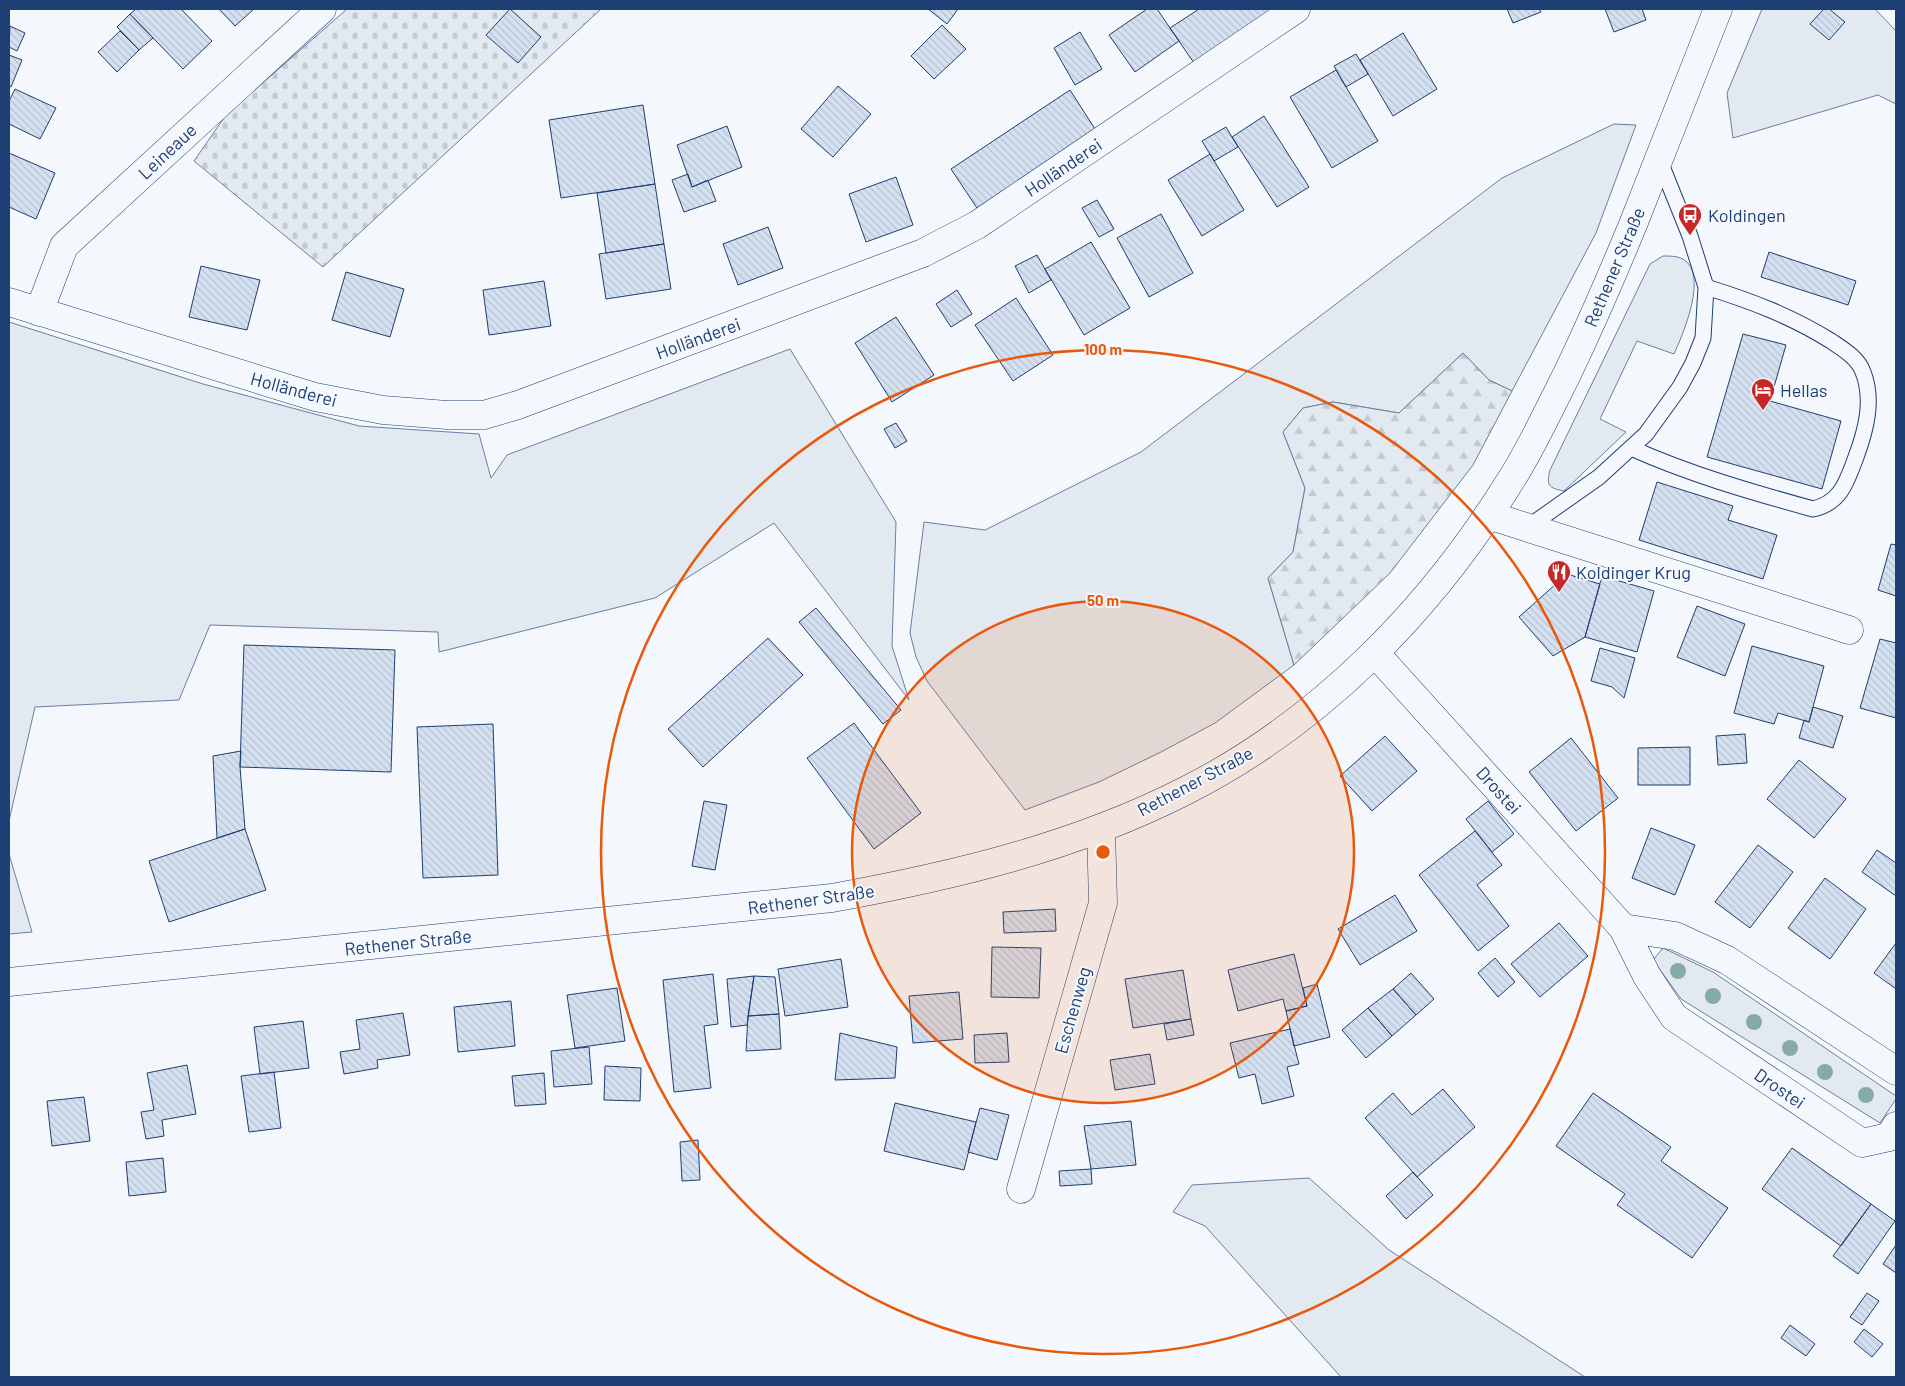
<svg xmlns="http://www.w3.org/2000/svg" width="1905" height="1386" viewBox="0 0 1905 1386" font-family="Barlow,sans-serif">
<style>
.green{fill:#e3e9f0;stroke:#687fa3}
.forest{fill:url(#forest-firs);stroke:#687fa3}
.cemetery{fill:url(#cemetery-stones);stroke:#687fa3}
.building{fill:url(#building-back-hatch);stroke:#1d3f73}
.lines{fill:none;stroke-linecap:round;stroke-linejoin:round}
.service-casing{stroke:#1d3f73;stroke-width:17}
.minor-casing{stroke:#1d3f73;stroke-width:29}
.primary-casing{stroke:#1d3f73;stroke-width:29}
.service{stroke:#f4f7fb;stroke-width:15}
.minor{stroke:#f4f7fb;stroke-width:28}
.primary{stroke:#f4f7fb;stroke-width:28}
.tree{fill:#86aba6}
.ring{fill:none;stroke:#e8590c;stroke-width:2.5}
.labels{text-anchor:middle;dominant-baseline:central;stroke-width:4;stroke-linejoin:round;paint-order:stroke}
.street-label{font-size:18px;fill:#1d3f73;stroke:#f4f7fb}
.poi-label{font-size:18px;fill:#1d3f73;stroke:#f4f7fb;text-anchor:start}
.centre{fill:#e8590c;stroke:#f4f7fb;stroke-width:2.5}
.ring-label{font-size:15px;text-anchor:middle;font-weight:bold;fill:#e8590c;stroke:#f4f7fb;stroke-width:4;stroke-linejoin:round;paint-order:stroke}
</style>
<defs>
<pattern id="forest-firs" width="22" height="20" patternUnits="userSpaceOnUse" patternTransform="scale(1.25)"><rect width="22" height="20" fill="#e3e9f0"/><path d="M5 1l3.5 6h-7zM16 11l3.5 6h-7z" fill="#c2c9d1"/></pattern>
<pattern id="cemetery-stones" width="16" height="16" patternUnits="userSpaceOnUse" patternTransform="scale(1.25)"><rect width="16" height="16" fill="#e3e9f0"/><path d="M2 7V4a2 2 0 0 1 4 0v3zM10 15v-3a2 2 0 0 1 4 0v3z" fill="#c2c9d1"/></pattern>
<pattern id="building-back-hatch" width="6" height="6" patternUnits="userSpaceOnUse" patternTransform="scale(1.25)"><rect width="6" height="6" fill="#d5e0f0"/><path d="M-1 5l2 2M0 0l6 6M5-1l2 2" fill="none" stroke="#b6c1d1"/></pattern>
</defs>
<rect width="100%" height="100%" fill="#f4f7fb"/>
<path class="green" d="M1762,9h113l21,22v73l-18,-9 -145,43 -6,-45z
M1614,124l22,1 -40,108 -84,158 -23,-11 -26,-27 -64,60 -66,-11 -30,6 -20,24 22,56 -12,64 -25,26 26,87 -79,58 -54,29 -62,30 -74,28 -98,-129 -11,-24 -6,-24 14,-111 61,8 156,-78 361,-274z
M1663,256c7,0 14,0 20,3 26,15 0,75 -9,95l-37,-13 -37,78 26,13 -62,59c-15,-3 -18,-5 -14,-21l100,-206z
M9,322l194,62 156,42 120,8 12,44 16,-23 283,-106 106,173 -4,124 17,54 -135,-177 -119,75 -216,54 -1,-20 -228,-7 -31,75 -144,7 -26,114z
M9,854l23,78 -23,2z
M1663,948l50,24 183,124v3l-16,24 -199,-124 -28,-39z
M1309,1178l80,72 196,127h-244l-136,-151 -32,-14 19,-27z"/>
<path class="forest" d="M1463,353l26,27 23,11 -39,74 -83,108 -96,92 -26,-87 25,-26 12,-64 -22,-56 20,-24 30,-6 66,11z"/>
<path class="cemetery" d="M347,9h254l-278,258 -129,-106 32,-46z"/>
<path class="building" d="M136,9h45l31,32 -29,28 -53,-55z
M219,9h35l-19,17z
M510,9l31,28 -23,26 -32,-28z
M928,9h30l-11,15z
M1147,9h10l22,32 -44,31 -26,-37z
M1199,9h74l-79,54 -24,-35z
M1507,9h32l2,3 -28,11z
M1605,9h37l4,11 -32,12z
M1824,9h5l16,13 -16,18 -19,-16z
M130,14l23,24 -14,12 -22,-23z
M942,25l24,24 -32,30 -23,-23z
M10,26l15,7 -8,18 -8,-4z
M120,31l19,19 -22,22 -19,-20z
M1080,32l22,37 -27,16 -21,-37z
M1403,33l34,56 -44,27 -33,-56z
M1356,54l12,20 -22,13 -12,-21z
M9,55l13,5 -11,27 -2,-1z
M1336,70l42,71 -46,27 -42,-71z
M838,86l33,28 -38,43 -32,-28z
M15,89l41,19 -16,31 -31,-15v-23z
M1070,90l25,39 -118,79 -26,-39z
M643,105l12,79 -94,14 -12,-78z
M1264,116l45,71 -32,20 -45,-70z
M727,126l15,41 -50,20 -15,-42z
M1226,127l12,20 -24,14 -12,-20z
M9,153l46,20 -19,46 -27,-12z
M1210,154l34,56 -42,26 -34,-56z
M688,174l4,13 16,-7 8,21 -32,11 -12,-32z
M896,177l17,48 -47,17 -17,-48z
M655,184l9,60 -58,9 -9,-60z
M1097,200l17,29 -15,8 -17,-29z
M1161,214l32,59 -44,24 -32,-59z
M768,227l15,41 -45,17 -15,-41z
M1091,242l39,66 -46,27 -39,-66z
M664,244l7,45 -65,10 -7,-45z
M1769,252l87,29 -8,24 -87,-28z
M1037,255l14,25 -22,13 -14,-27z
M201,266l59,14 -13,50 -58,-13z
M346,272l58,17 -14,48 -58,-17z
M544,281l7,45 -62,9 -6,-45z
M957,290l15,24 -21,13 -15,-23z
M1016,298l37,57 -40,26 -38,-56z
M896,317l38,58 -42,27 -37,-59z
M1743,334l43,11 -16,56 71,20 -19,68 -115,-32z
M896,423l11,18 -12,7 -11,-19z
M1657,482l76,24 -5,14 49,15 -14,44 -124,-39z
M1891,544l5,1v51l-18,-6z
M1567,574l33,10 -15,53 -32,19 -34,-39z
M1602,576l52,15 -17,61 -52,-15z
M1697,606l48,18 -20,52 -48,-19z
M816,608l85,102 -18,14 -84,-102z
M768,638l35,37 -100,92 -35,-38z
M1880,639l16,4v75l-36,-10z
M244,645l151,5 -4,122 -151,-5z
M1752,646l72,20 -15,56 -31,-9 -4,11 -40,-11z
M1600,648l35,10 -11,40 -12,-11 -21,-6z
M1813,707l30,9 -10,32 -34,-10 5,-18 5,2z
M854,723l67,90 -47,36 -67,-91z
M493,724l5,151 -75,3 -6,-151z
M1745,734l2,29 -29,2 -2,-29z
M1385,736l32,35 -45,40 -32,-35z
M1571,738l47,60 -42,33 -47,-59z
M1690,747v38h-52v-37z
M241,751l-1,16 5,62 -28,9 -4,-82z
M1799,760l47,39 -32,39 -47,-39z
M704,801l23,4 -12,65 -23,-4z
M1488,801l26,33 -22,18 -26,-33z
M1651,828l44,17 -20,50 -43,-17z
M245,829l21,61 -97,32 -20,-61z
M1475,831l27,34 -25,20 32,41 -31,25 -59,-76z
M1758,845l35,27 -43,56 -35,-26z
M1877,850l19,13v33l-34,-24z
M1825,878l41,31 -36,50 -42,-31z
M1395,895l22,36 -57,34 -22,-36z
M1055,909l1,22 -52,2 -1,-21z
M1559,923l29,33 -48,41 -29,-33z
M1896,943v46l-22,-16z
M992,947l49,1 -2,50 -48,-1z
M1294,954l13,52 -21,5 -3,-12 -45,12 -10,-41z
M1495,958l20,24 -17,15 -20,-24z
M841,959l7,48 -63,9 -7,-47z
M1183,970l8,49 -58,9 -8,-49z
M1411,973l23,26 -18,16 -23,-26z
M713,974l5,50 -14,2 7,62 -37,4 -11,-112z
M754,976l-7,49 -16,2 -4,-48z
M754,976l21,1 4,37 -31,2z
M1317,984l13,53 -36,9 -8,-35 21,-5 -4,-18z
M617,988l8,53 -50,7 -8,-53z
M1393,989l23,26 -24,21 -24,-28z
M959,992l4,47 -50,4 -4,-47z
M511,1001l4,45 -57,6 -4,-45z
M1368,1008l24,28 -26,22 -24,-28z
M403,1013l7,42 -33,5 1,8 -34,6 -4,-22 20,-3 -4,-29z
M779,1014l2,35 -35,2 2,-35z
M1191,1019l3,16 -27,5 -3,-16z
M303,1021l6,47 -49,6 -6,-47z
M1290,1029l9,35 -12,3 7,29 -32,8 -7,-30 -16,4 -9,-35z
M840,1033l57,14 -2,31 -60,2z
M1007,1033l2,29 -34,1 -1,-28z
M589,1047l3,37 -38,3 -3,-36z
M1150,1054l5,30 -40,6 -5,-30z
M187,1065l9,49 -34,6 2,16 -18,3 -5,-27 13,-2 -7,-37z
M605,1066l36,2 -1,33 -36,-1z
M274,1072l7,56 -32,4 -8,-56z
M544,1073l2,31 -31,2 -3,-30z
M1443,1089l32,38 -58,50 -52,-59 28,-25 19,22z
M1593,1093l78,54 -10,14 67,47 -36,50 -75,-53 8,-11 -69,-48z
M84,1097l6,44 -38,5 -5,-45z
M895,1103l81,19 -12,48 -80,-19z
M980,1108l29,7 -12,45 -29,-8z
M1131,1121l5,44 -45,4 -7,-43z
M698,1140l2,40 -18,1 -2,-39z
M1792,1148l79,56 -30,42 -79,-57z
M163,1158l3,34 -37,4 -3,-34z
M1091,1169l1,15 -32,2 -1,-15z
M1413,1172l20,23 -27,24 -20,-23z
M1871,1204l24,17 -37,53 -25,-18z
M1896,1245v28l-13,-9z
M1867,1293l12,8 -17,24 -12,-8z
M1790,1325l25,19 -9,12 -25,-18z
M1864,1329l19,15 -11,13 -18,-15z"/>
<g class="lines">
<g class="service-casing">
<path id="service" d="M1631,448c58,26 120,44 182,61 28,-6 34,-28 43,-52 10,-27 18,-57 7,-85 -5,-14 -20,-23 -32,-31 -40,-25 -80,-40 -125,-54
M1528,527l71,-50 47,-43 34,-47 13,-24 10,-25 3,-51 -16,-51 -31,-77"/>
</g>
<g class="minor-casing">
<path id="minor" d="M9,302l306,95 68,13 64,5h37l34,-10 405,-152 54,-28 319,-216
M39,312l25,-66 258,-237
M1488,515l361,115
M1375,653l248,275 24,48 27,41 188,126 27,-6 7,-11
M1623,928l52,8 52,24 169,111
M1021,1189l82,-286 -2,-75"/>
</g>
<g class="primary-casing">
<path id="primary" d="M9,982l823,-84c121,-22 243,-51 353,-107 135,-68 245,-181 324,-308 16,-24 29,-51 42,-77 31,-60 57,-121 83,-184 28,-71 56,-142 84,-213"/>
</g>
<use href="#service" class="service"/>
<use href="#minor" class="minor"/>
<use href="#primary" class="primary"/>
</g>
<g class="tree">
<circle cx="1678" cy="971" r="8"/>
<circle cx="1713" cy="996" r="8"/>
<circle cx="1754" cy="1022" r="8"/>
<circle cx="1790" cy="1048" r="8"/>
<circle cx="1825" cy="1072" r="8"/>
<circle cx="1866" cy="1095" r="8"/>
</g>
<circle cx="1103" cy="852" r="251" fill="#e8590c" fill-opacity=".12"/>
<g class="ring">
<circle cx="1103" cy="852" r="251"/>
<circle cx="1103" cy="852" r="502"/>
</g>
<defs>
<g id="bus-pin" transform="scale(1.25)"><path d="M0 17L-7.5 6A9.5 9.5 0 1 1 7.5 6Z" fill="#c62828" stroke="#f4f7fb"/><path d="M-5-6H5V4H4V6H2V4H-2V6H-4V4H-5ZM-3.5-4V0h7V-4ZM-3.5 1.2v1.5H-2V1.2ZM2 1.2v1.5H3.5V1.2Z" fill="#fff"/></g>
<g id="hotel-pin" transform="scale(1.25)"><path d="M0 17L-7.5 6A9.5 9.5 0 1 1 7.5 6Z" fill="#c62828" stroke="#f4f7fb"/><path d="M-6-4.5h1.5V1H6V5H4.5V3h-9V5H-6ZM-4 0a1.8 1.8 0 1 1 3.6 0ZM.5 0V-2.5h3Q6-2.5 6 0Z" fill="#fff"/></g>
<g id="restaurant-pin" transform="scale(1.25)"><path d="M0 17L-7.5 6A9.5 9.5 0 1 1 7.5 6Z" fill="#c62828" stroke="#f4f7fb"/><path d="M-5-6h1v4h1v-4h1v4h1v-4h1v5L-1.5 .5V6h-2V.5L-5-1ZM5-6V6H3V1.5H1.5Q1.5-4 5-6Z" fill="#fff"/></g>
</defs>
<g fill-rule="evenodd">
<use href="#bus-pin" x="1690" y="215"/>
<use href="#hotel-pin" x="1763" y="390"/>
<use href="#restaurant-pin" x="1559" y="572"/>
</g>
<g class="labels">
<g class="street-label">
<text transform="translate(167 151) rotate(-43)">Leineaue</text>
<text transform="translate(1063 167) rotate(-34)">Holländerei</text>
<text transform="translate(1614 267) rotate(-67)">Rethener Straße</text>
<text transform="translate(698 338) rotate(-20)">Holländerei</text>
<text transform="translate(294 389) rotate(15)">Holländerei</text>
<text transform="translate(1195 781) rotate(-28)">Rethener Straße</text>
<text transform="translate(1499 790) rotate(48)">Drostei</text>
<text transform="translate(811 899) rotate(-8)">Rethener Straße</text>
<text transform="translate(408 942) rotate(-6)">Rethener Straße</text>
<text transform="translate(1072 1010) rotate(-74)">Eschenweg</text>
<text transform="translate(1780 1088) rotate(34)">Drostei</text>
</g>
<g class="poi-label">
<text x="1708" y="215">Koldingen</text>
<text x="1780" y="390">Hellas</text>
<text x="1576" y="572">Koldinger Krug</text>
</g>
</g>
<circle cx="1103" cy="852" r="8" class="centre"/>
<g class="ring-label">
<text x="1103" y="355">100 m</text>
<text x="1103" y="606">50 m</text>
</g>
<rect width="1905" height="1386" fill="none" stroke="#1d3f73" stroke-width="20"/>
</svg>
